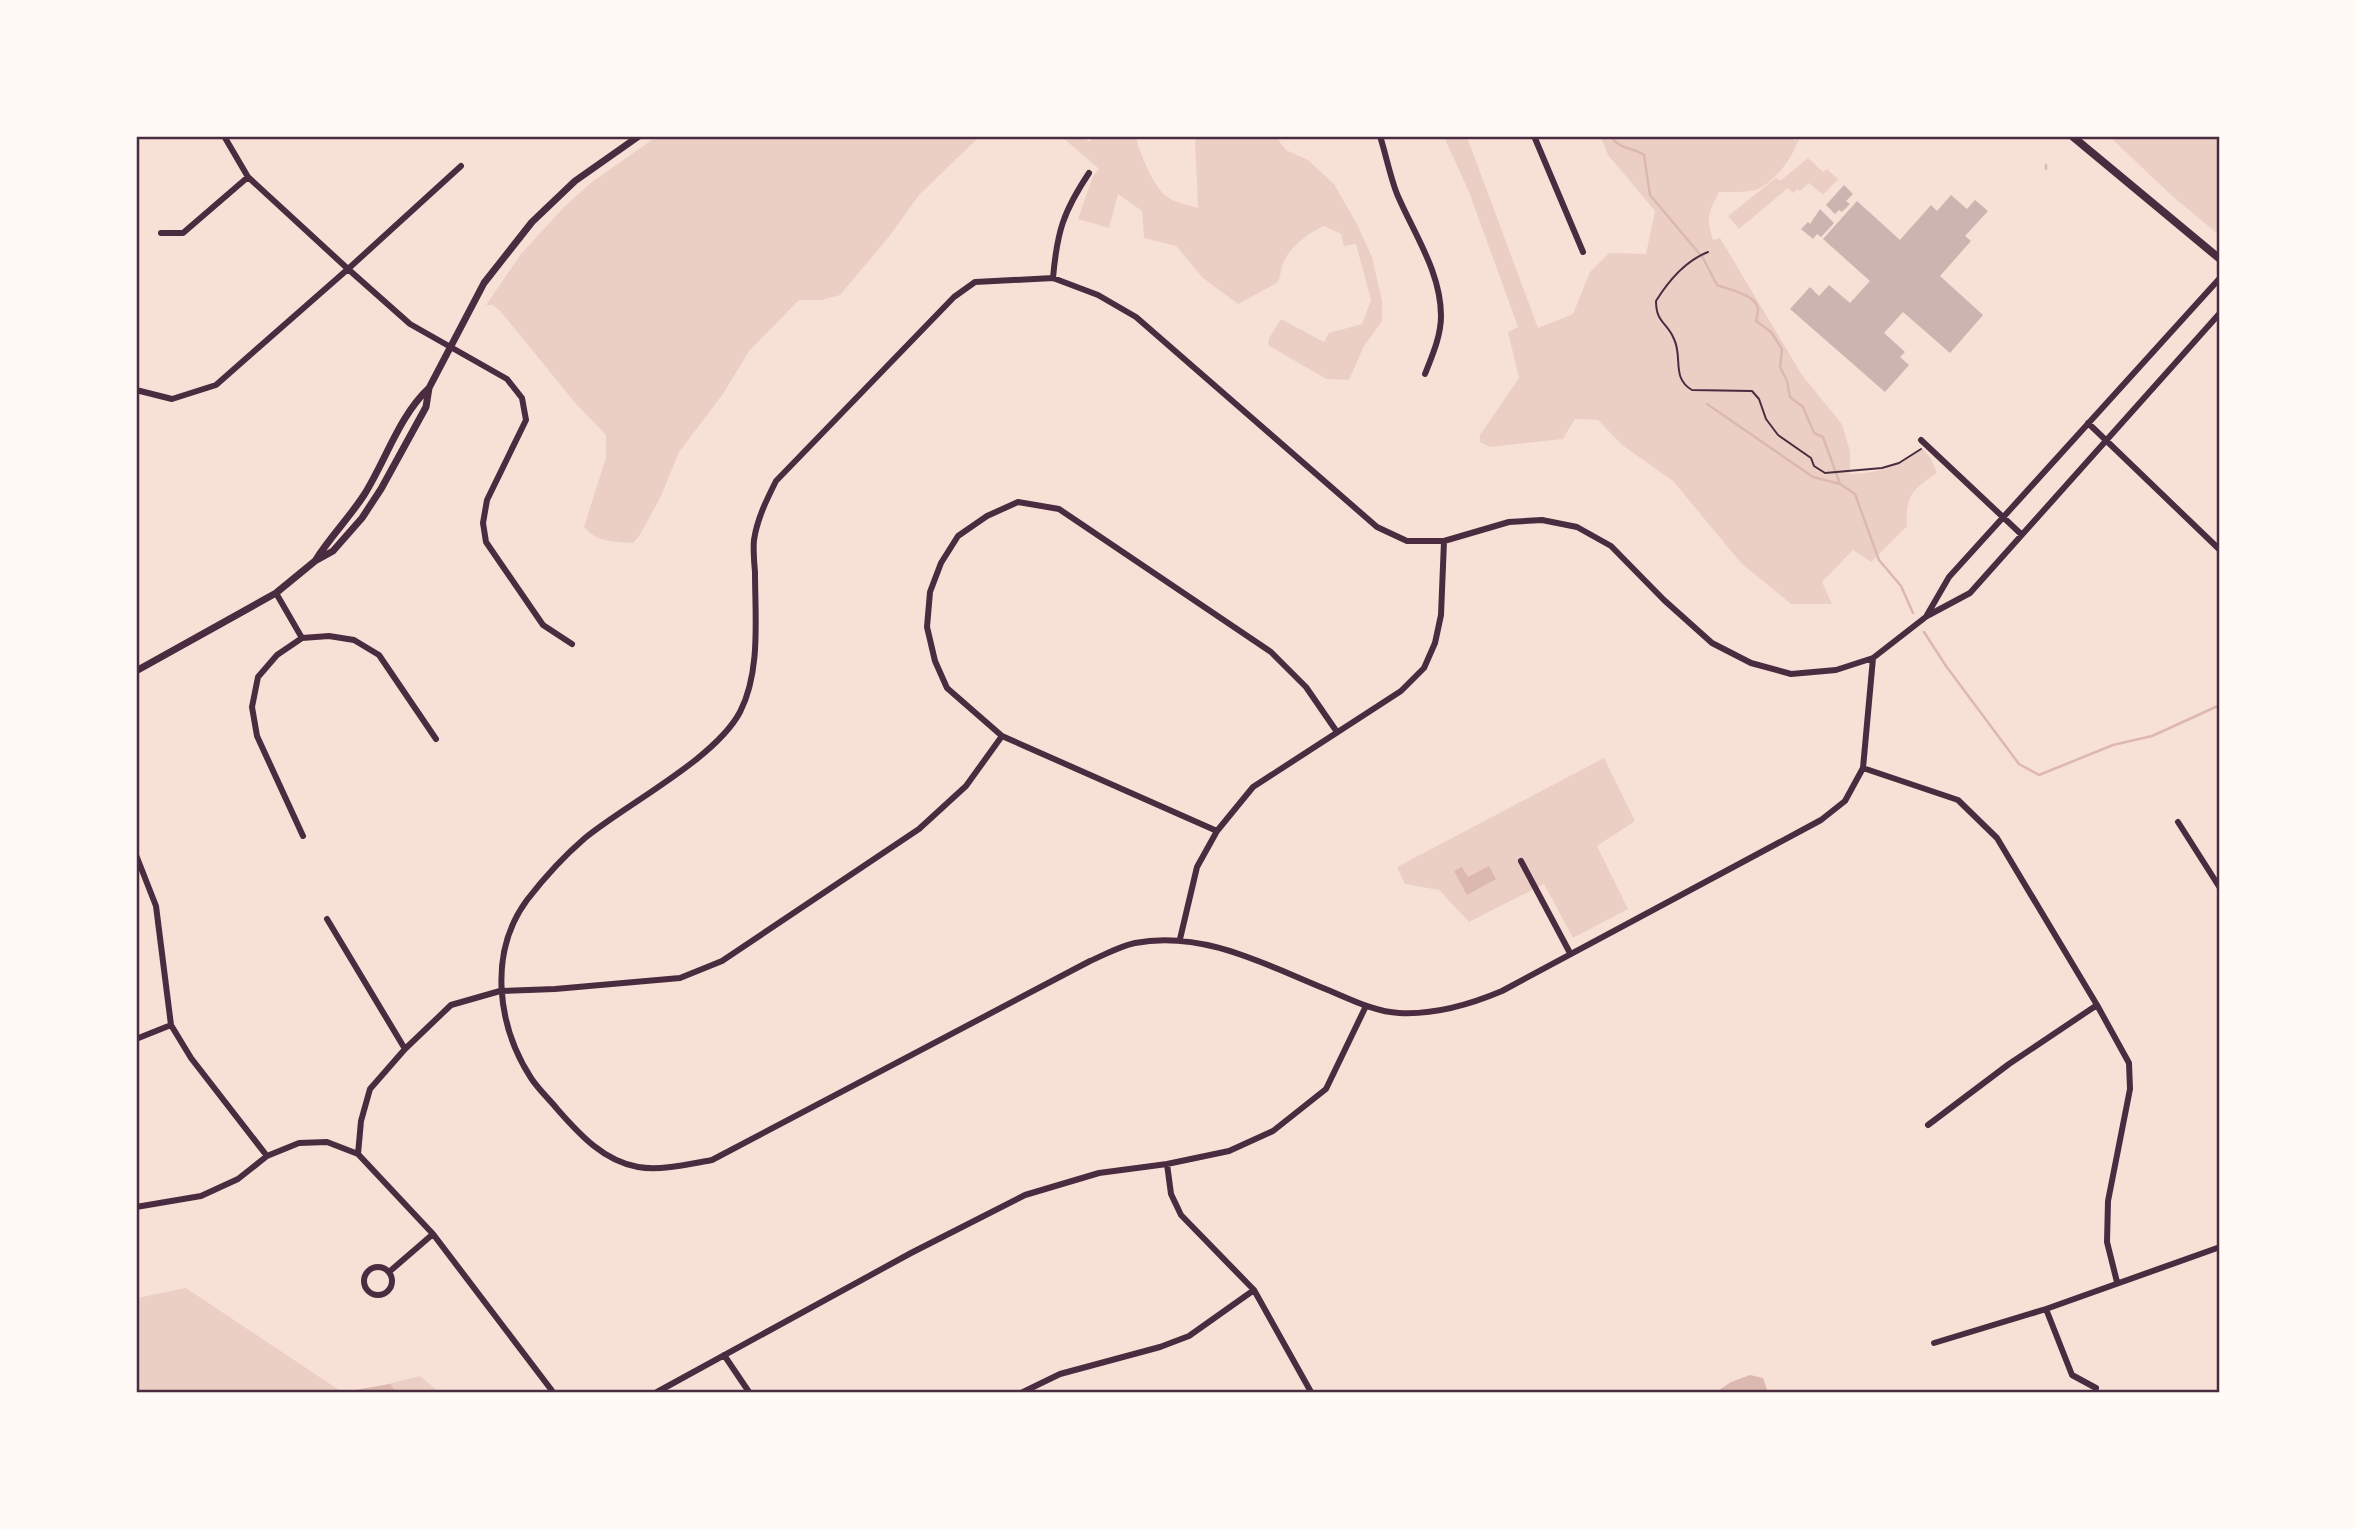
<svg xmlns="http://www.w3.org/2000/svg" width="2356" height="1529" viewBox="0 0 2356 1529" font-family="'DejaVu Sans',sans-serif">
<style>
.green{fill:#ebcfc5}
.water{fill:#dcb8b0}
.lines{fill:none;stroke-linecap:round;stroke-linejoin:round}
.stream{stroke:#dcb8b0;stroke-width:2.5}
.building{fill:#ccb4b1}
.path{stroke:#4a2c40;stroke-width:2}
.minor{stroke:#4a2c40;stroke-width:6}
.tertiary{stroke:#4a2c40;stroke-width:7}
.secondary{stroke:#4a2c40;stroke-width:8}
.neatline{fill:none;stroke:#4a2c40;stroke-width:2.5}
</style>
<rect width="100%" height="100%" fill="#f7e1d7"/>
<path class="green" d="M1790,136l5,5 4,-4c-4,18 -23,44 -41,52 -11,4 -28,3 -39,3 -11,22 -13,25 -6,48l7,-2 82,137 40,49 8,27v23c30,-1 48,-7 72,-26l8,9 7,16c-24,16 -32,23 -30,53l-36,36 -18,-12 -31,32 10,22h-41l-50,-41 -68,-82 -51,-36 -24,-25 -23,-1 -12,20 -73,8 -10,-5v-7l39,-57 -11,-46 10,-5 -49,-135 -25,-55h23l71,191 35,-14 17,-42 19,-19 37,1 9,-43 -47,-56 -7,-18z
M656,137h323l-60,58 -31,43 -48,57 -18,5h-23l-50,51 -26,43 -44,58 -18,44 -21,39 -7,8c-18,-1 -37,-1 -49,-16l22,-70v-22l-30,-31 -75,-92 -8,-7h-7l35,-51 43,-47 28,-25z
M1062,137h21l7,5 1,-5h45c3,15 18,50 30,59 9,7 22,9 32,12l-3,-71h81l10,13 22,10 26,24 22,38 16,35 10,44v20l-18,25 -15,34 -23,-1 -58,-34 1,-7 12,-19 43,23 5,-9 33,-9 9,-24 -15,-56 -12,2 -3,-12 -17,-8c-17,8 -36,22 -42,40 -2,7 -1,11 -5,17l-39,21 -35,-26 -27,-32 -32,-8 -2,-27 -24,-17 -9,34 -31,-9 15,-43 6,-7z
M2110,137h109v98l-48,-40z
M1808,158l15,14 4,-3 11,10 -15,16 -14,-12 -9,8 -2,-2 -5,4 -5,-5 -49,41 -11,-13 48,-38 4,3z
M1604,758l31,63 -38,25 31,63 -55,29 -29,-54 -75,38 -30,-32 -34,-6 -8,-17z
M186,1288l156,104h-205v-94z
M420,1376l19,16h-82z"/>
<path class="water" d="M1489,866l7,13 -29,16 -13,-24 8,-4 6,10z
M1750,1375l13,3 5,14h-52l15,-10z
M390,1384l6,8h-53z"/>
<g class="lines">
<path class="stream" d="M1611,136c8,14 22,11 33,19l6,40 53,63 14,27c11,4 40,10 41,24 0,4 -1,8 -2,12l15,11 11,17 -2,18 7,14 3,16 13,10 11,26 9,4 17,47
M2046,169v-4
M1707,404l106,73 27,7 15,10 24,66 22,26 12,27
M1924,632l22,34 73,98 20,11 74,-30 39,-9 68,-31"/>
</g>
<path class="building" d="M1844,185l9,9 -7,7 4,3 -8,8 -3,-2 -4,4 -9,-9z
M1951,195l16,14 8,-9 13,11 -23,25 6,5 -31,35 43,39 -33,38 -47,-41 -19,21 21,19 -5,5 9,8 -24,27 -95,-83 20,-22 9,9 10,-11 21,18 20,-22 -47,-42 34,-38 43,39 31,-35 6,6z
M1820,209l14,14 -13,14 -4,-3 -4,5 -12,-10 7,-7 2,2z"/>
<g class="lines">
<path class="path" d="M1708,252c-23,9 -39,28 -52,49 0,22 11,21 18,38 9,18 -3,39 18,51l60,1 7,8 7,20 12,16 33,23 3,8 11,7 57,-5 17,-5 22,-14"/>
<path class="minor" d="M224,136l24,41 100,92 62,55 97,55 15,19 4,22 -39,80 -4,23 3,19 57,83 29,19
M1380,136c6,19 10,40 17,58 17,40 44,78 44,122 0,20 -9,40 -16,58
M1534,136l49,116
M161,233h22l65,-56
M1053,278c4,-46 10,-66 36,-105
M136,390l36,9 44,-14 132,-116 113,-103
M2088,423l132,127
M1921,440l100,94
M276,593l26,45
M1927,615l22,-38 271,-299
M1873,658l-10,110 -18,33 -24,19 -319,171c-33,14 -67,24 -103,22 -24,-1 -49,-14 -71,-23 -62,-25 -125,-60 -193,-47 -15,3 -31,12 -45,18l-378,199c-23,4 -51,11 -74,7 -34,-6 -58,-32 -80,-57 -8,-10 -19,-20 -27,-32 -34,-53 -43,-125 -4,-178 17,-22 37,-44 58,-62 43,-35 130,-79 155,-126 21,-41 15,-95 15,-140 -1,-11 -2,-22 -1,-32 3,-21 13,-41 22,-59l178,-184 21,-15 78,-4 45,17 38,22 241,210 30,14h37l65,-19 33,-2 35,7 34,19 53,54 48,43 39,20 40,11 45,-4 37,-12 54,-42 43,-23 250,-280
M1863,768l95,32 39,38 100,167 32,58 1,26 -22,112 -1,41 10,40
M2178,822l42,66
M1217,831l-215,-95 -55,-48 -12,-27 -8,-34 3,-35 11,-29 17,-27 29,-20 31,-14 41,7 212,143 35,35 31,45
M303,836l-46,-100 -5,-29 6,-30 19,-22 25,-17 27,-2 25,4 25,15 57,84
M136,855l20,51 15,119 20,33 76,98
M1521,861l49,92
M327,919l78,130
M1180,939l17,-72 20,-36 36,-44 148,-96 23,-23 11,-25 6,-28 3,-74
M136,1039l35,-14
M1928,1125l81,-61 88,-59
M358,1154l3,-33 9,-32 35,-40 46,-44 49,-14 55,-2 125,-11 42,-17 197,-132 47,-43 36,-50
M1167,1164l4,30 10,21 73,75 57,102
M136,1207l65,-11 37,-17 29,-23 32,-13 28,-1 31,12 75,80 120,158
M364 1281a14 14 0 1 1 28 0a14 14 0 1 1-28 0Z
M389,1272l44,-38
M2046,1309l26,66 24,13
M1934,1343l112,-34 174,-62
M724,1355l25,37
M657,1392l254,-139 114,-58 74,-22 68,-9 62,-13 44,-20 53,-42 40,-83
M1023,1392l37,-18 100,-27 29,-11 65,-46"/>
<path class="tertiary" d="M315,561c15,-24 34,-43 49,-66 22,-35 35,-79 65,-107
M136,671l140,-78 39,-32 18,-10 29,-33 19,-29 45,-82 3,-19 55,-105 48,-61 43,-41 64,-45"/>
<path class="secondary" d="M2072,136l148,123"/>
</g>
<rect width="2356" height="1529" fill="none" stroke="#fffaf5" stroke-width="276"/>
<rect x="138" y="138" width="2080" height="1253" class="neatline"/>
</svg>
